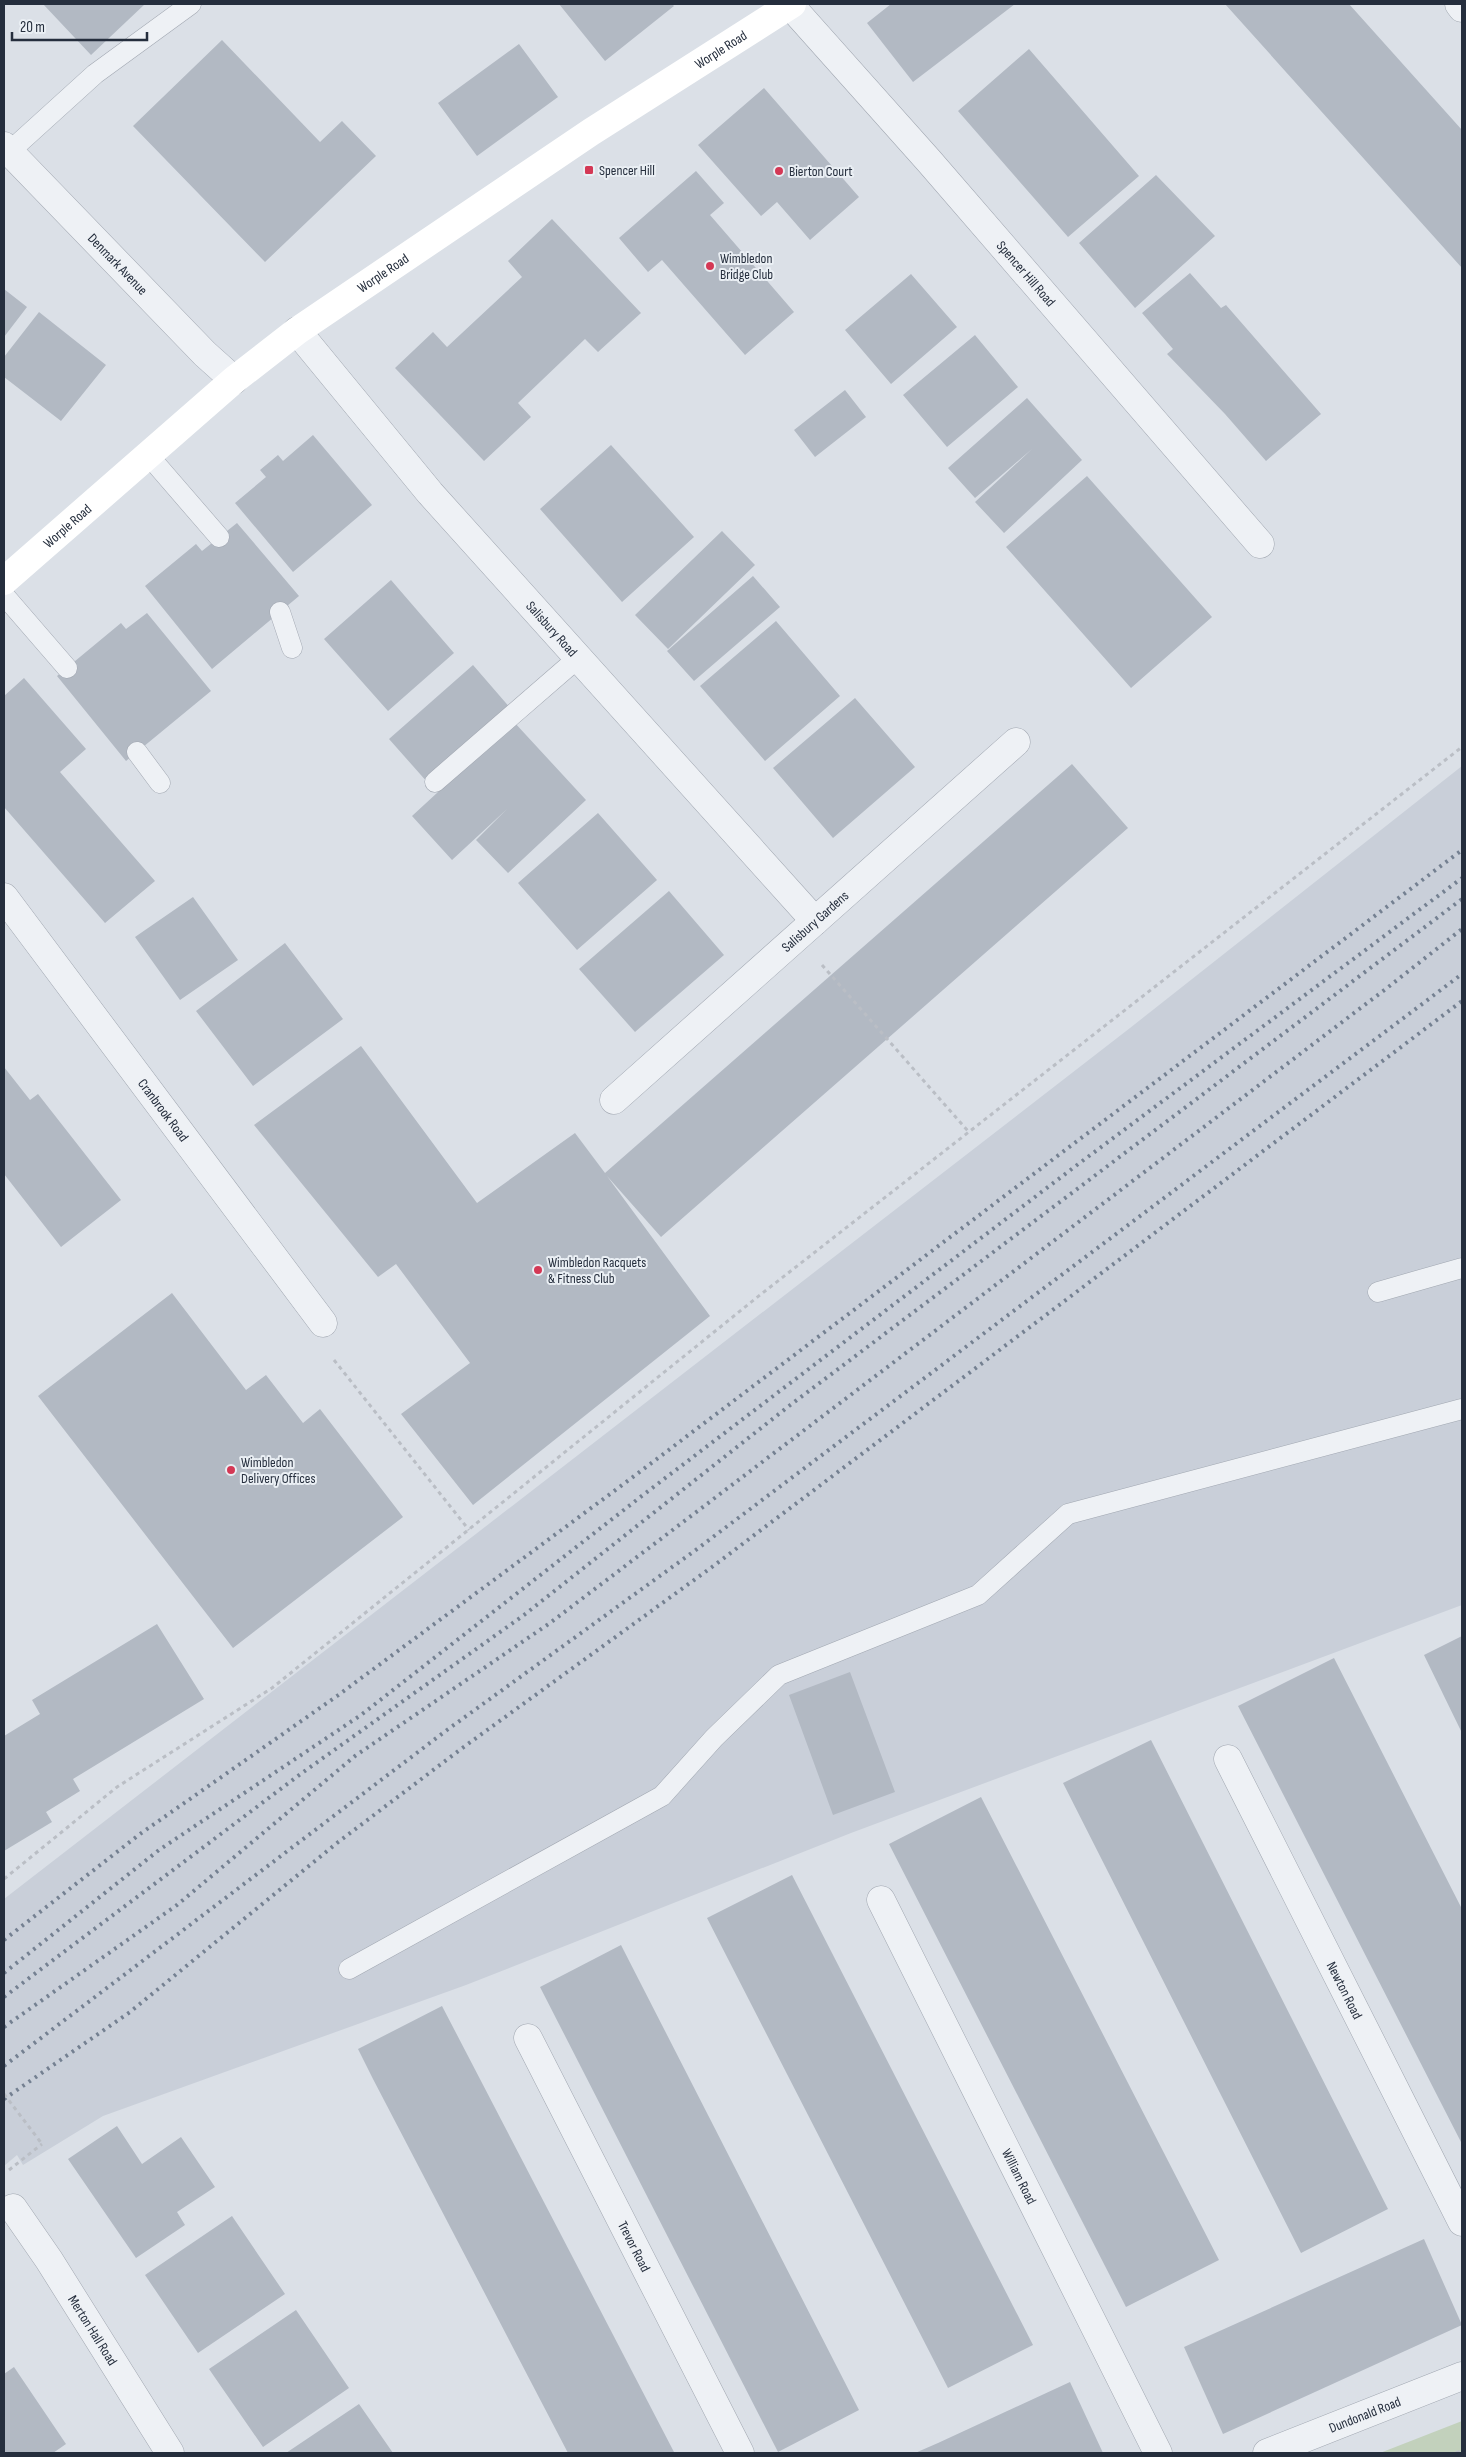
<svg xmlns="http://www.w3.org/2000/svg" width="1466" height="2457" viewBox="0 0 1466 2457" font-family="'Sofia Sans Condensed',sans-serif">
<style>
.built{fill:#c9cfd9}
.green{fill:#c2d1bc}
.building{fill:#b2b9c3}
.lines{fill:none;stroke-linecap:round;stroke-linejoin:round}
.service-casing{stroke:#a1a7b1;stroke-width:21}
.minor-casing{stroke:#a1a7b1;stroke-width:29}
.path{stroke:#babec5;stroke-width:3;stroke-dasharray:4 4;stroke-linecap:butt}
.service{stroke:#eef1f5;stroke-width:20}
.minor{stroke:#eef1f5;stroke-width:28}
.secondary{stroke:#fff;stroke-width:28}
.rail{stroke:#748091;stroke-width:4;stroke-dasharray:2.5 5;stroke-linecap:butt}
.path-bridge{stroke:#babec5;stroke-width:3;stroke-dasharray:4 4;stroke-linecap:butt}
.poi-dot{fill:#d43855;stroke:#eaeff4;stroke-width:2}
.labels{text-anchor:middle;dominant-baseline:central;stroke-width:4;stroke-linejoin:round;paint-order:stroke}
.street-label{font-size:14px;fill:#252e3d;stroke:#eaeff4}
.poi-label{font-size:14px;fill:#252e3d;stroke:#eaeff4;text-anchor:start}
</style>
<rect width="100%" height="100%" fill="#dbe0e7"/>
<path class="built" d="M1462,766v839l-611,228 -385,152 -363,131 -80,49 -6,-10 -13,11v-267l1126,-871z"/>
<path class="green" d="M1462,2421v32h-82z"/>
<path class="building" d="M43,4h102l-54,51z
M559,4h113l2,2 -69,55z
M891,4h124l-102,78 -46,-59z
M1225,4h124l113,126v138z
M222,40l98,102 22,-21 34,35 -111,106 -132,-136z
M519,44l39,53 -81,59 -39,-53z
M1029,49l110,127 -71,61 -110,-126z
M764,88l95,109 -49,43 -33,-38 -16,14 -63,-71z
M696,171l28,32 -14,12 84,97 -49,43 -83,-95 -14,12 -29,-34z
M1156,175l59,61 -80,72 -56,-65z
M552,219l89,94 -43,39 -13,-13 -67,64 13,14 -47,44 -89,-93 38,-36 14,15 75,-70 -14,-16z
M1190,273l31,35 5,-3 95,109 -55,47 -41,-47 -58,-60 6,-5 -31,-36z
M911,274l46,53 -66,57 -46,-54z
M4,289l23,18 -23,30z
M39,312l67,53 -45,56 -57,-44v-20z
M975,335l43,52 -71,60 -44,-52z
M845,390l21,27 -51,40 -21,-27z
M1027,398l55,62 -78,73 -29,-31 57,-53 -57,49 -27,-30z
M313,435l59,70 -79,67 -58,-69 31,-26 -6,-7 18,-15 5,6z
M611,445l83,92 -72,65 -82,-93z
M1087,476l125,141 -81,71 -125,-141z
M237,523l62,73 -87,73 -67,-83 51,-42 6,7z
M722,531l33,34 -87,84 -33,-34z
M753,576l27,31 -86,74 -27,-30z
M391,580l63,73 -66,58 -64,-72z
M147,613l64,78 -85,70 -69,-85 64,-53 5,6z
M776,621l64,75 -75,65 -65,-75z
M473,665l38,44 -83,74 -39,-44z
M24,678l62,71 -26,23 95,109 -50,42 -101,-116v-111z
M855,698l60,69 -82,71 -60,-70z
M514,722l72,78 -78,73 -32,-33 31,-31 -55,51 -40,-44z
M1072,764l56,64 -467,409 -54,-61 103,140 -237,189 -72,-91 69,-51 -74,-99 -18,13 -124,-152 107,-79 116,157 98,-70 30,40z
M598,813l59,67 -80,70 -59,-67z
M669,891l55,64 -89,77 -56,-63z
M193,897l45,63 -58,40 -45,-63z
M285,943l58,76 -90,67 -57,-75z
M4,1067l26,33 8,-6 83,106 -60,47 -57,-73z
M172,1293l74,97 20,-15 37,48 17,-14 83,108 -170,131 -195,-252z
M157,1624l47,75 -131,80 7,12 -34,21 6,10 -48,29v-115l36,-22 -8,-14z
M1462,1636v97l-38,-78z
M1334,1658l128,251v235l-224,-438z
M850,1672l45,120 -62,23 -44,-120z
M1151,1740l237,469 -87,44 -238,-470z
M981,1797l238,463 -93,47 -237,-463z
M792,1875l241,470 -85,43 -241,-470z
M621,1945l238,465 -81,42 -238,-465z
M442,2006l232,446 -3,1h-103l-195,-374 -15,-30z
M117,2126l25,38 39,-27 34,50 -38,25 8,13 -49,33 -68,-99z
M232,2216l53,78 -87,59 -53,-78z
M1424,2239l38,86 -239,109 -39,-87z
M296,2310l53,78 -86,59 -54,-78z
M14,2367l52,77 -13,9h-49v-79z
M1070,2382l33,71h-188l23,-10z
M359,2404l34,49h-107z"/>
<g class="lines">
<g class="service-casing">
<path id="service" d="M9,152l86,-78 96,-70
M149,456l70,81
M4,595l63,73
M280,612l12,36
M137,752l23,31
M435,782l143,-124
M1378,1292l84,-24
M349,1969l313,-173 52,-58 65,-63 199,-80 90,-81 394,-105"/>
</g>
<g class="minor-casing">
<g id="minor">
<path id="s1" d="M789,4l140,157 331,383"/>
<path d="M1459,4l3,4"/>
<path id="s2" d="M4,146l201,208 29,26"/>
<path id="s3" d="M297,331l133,162 385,428"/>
<path id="s4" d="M4,897l319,426"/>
<path id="s5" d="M614,1100l402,-358"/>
<path id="s6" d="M1228,1759l234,463"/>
<path id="s7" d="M881,1900l277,553"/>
<path id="s8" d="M528,2038l212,415"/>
<path id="s9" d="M13,2208l36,52 121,193"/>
<path id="s10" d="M1267,2453l195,-77"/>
</g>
</g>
<path class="path" d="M822,965l146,166
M334,1360l135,170
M4,1879l113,-92 155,-99 488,-393 702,-548
M9,2170l33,-26
M1456,2453l6,-2"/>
<use href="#service" class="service"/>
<use href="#minor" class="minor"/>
<path class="secondary" id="s11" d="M4,581l230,-201 63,-49 294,-199 201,-128"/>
<path class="rail" d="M4,1940l136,-106 197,-138 292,-216 833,-630
M4,1973l155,-123 202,-135 282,-220 434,-330 385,-287
M4,1997l298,-224 222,-158 265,-209 673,-507
M4,2027l173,-122 178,-149 195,-133 837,-635 75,-59
M4,2066l443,-336 246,-178 769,-578
M4,2099l126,-87 207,-169 124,-94 251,-182 750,-566"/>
<path class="path-bridge" d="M4,2094l38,50"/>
</g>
<g class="poi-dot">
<rect x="584" y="165" width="10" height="10" rx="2.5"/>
<circle cx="779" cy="171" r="5"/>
<circle cx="710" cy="266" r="5"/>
<circle cx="538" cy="1270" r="5"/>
<circle cx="231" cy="1470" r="5"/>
</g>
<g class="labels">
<g class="street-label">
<text stroke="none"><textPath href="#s11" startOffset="894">Worple Road</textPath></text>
<text stroke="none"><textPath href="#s2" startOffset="164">Denmark Avenue</textPath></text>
<text stroke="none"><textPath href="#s11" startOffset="489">Worple Road</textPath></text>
<text stroke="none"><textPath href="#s1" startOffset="359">Spencer Hill Road</textPath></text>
<text stroke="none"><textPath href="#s11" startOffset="84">Worple Road</textPath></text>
<text stroke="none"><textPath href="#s3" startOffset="392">Salisbury Road</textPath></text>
<text stroke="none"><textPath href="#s5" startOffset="269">Salisbury Gardens</textPath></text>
<text stroke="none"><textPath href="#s4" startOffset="266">Cranbrook Road</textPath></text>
<text stroke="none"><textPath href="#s6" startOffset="259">Newton Road</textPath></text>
<text stroke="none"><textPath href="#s7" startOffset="309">William Road</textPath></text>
<text stroke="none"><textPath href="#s8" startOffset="234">Trevor Road</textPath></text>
<text stroke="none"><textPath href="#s9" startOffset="146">Merton Hall Road</textPath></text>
<text stroke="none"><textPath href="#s10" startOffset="105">Dundonald Road</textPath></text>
</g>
<g class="poi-label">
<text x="599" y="170">Spencer Hill</text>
<text x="789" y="171">Bierton Court</text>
<text x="720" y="258">Wimbledon<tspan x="720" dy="16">Bridge Club</tspan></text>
<text x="548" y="1262">Wimbledon Racquets<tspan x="548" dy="16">&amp; Fitness Club</tspan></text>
<text x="241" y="1462">Wimbledon<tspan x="241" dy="16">Delivery Offices</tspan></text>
</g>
</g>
<rect width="1466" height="2457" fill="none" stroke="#252e3d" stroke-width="10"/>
<path d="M12 32v8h135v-8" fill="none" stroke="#252e3d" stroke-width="2.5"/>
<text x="20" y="32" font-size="15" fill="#252e3d" stroke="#eaeff4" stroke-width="4" paint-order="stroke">20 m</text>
</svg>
